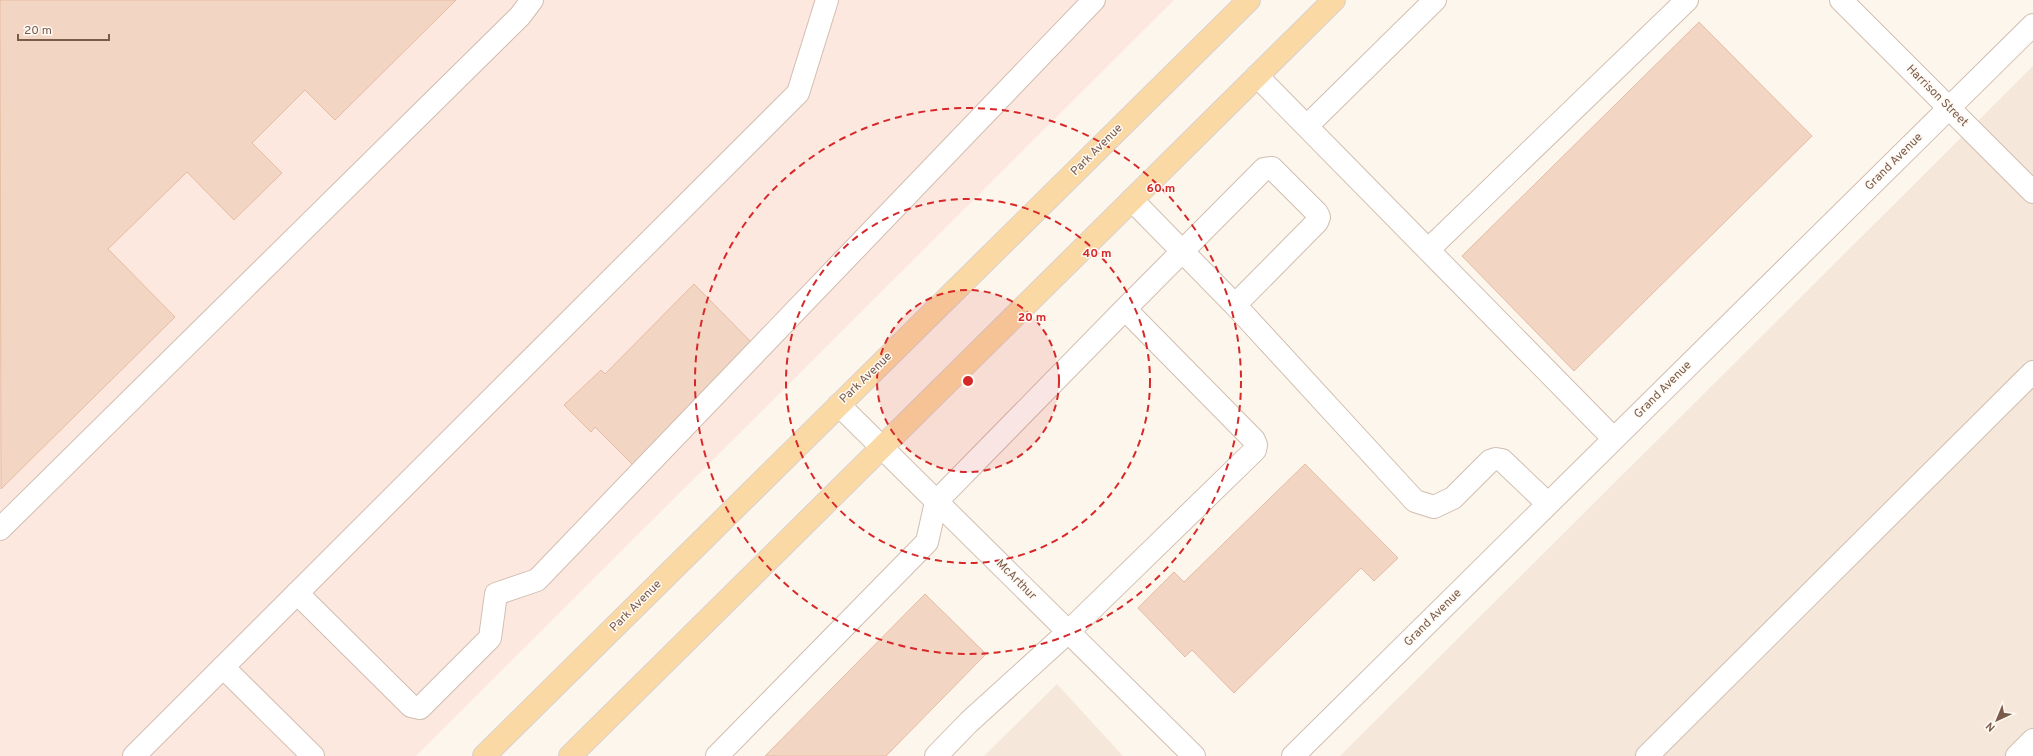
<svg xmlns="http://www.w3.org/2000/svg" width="2033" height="756" viewBox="0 0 2033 756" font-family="Overpass,sans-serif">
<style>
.residential{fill:#f5e8da}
.commercial{fill:#fde8e0}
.building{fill:#f3d5c3;stroke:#e6bba3}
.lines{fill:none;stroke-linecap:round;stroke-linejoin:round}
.minor-casing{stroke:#d1beb0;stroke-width:24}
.major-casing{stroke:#dad1cd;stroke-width:24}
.minor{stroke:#fff;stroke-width:22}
.major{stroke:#fbd9a5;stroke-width:22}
.ring{fill:none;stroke:#d62828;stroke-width:2;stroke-dasharray:7 5}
.labels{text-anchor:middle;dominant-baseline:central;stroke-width:3;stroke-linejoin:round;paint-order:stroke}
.street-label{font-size:12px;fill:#7a5c4d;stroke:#fffaf3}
.centre{fill:#d62828;stroke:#fffaf3;stroke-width:2}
.ring-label{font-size:12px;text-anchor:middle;font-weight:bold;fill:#d62828;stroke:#fffaf3;stroke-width:3;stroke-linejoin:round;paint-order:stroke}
</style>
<rect width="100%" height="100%" fill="#fdf6ec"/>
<path class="residential" d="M2033,66v690h-693z
M1057,684l66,72h-139z"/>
<path class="commercial" d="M0,0h1174l-758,756h-416z"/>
<path class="building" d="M0,0h456l-121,120 -30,-30 -53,53 30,30 -48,47 -47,-48 -79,77 67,68 -174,172z
M1699,22l113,114 -238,235 -112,-115z
M694,284l60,61 -121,120 -38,-38 -4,5 -27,-27 37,-35 4,4z
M1305,464l93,94 -24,23 -13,-13 -127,125 -42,-43 -7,7 -47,-49 36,-36 10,10z
M925,594l61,60 -100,102h-121z"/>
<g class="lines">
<g class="minor-casing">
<path id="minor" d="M1841,0l192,192
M1257,76l357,363
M1307,126l128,-126
M1132,200l103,105 180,196 19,6 19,-9 37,-37 6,-2 6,1 46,44
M1428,250l259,-250
M1125,309l139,-140 8,-1 45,45 2,4 -2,5 -82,83
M839,405l355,351
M0,529l520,-513 12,-16
M297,593l114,113 9,2 70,-70 6,-44 41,-14 557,-580
M223,667l90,89
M134,756l664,-663 29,-93
M717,756l210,-214 9,-40 189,-193 129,131 2,5 -1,5 -187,182 -99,90 -33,34
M1293,756l740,-731
M1647,756l386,-384
M2017,756l16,-16"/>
</g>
<g class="major-casing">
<path id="major" d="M484,756l765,-756
M570,756l764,-756"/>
</g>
<use href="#minor" class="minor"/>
<use href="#major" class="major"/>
</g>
<circle cx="968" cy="381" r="91" fill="#d62828" fill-opacity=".12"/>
<g class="ring">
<circle cx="968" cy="381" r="91"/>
<circle cx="968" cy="381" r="182"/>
<circle cx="968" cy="381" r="273"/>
</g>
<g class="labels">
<g class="street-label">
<text transform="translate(1937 96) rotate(45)">Harrison Street</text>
<text transform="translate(1097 150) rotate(-45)">Park Avenue</text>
<text transform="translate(1894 162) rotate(-45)">Grand Avenue</text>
<text transform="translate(866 378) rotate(-44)">Park Avenue</text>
<text transform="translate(1663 390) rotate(-45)">Grand Avenue</text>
<text transform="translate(1016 580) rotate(45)">McArthur</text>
<text transform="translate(636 606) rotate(-45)">Park Avenue</text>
<text transform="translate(1433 618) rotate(-45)">Grand Avenue</text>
</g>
</g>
<circle cx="968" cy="381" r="6" class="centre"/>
<g class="ring-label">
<text x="1161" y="192">60 m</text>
<text x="1097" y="257">40 m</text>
<text x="1032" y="321">20 m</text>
</g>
<g transform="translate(1997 720) rotate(224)" stroke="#fffaf3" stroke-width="3" paint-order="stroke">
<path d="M0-3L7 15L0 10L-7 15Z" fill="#7a5c4d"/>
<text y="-6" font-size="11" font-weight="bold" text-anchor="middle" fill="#7a5c4d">N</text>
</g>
<path d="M18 34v6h91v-6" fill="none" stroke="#7a5c4d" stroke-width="2"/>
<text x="24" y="34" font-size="12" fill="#7a5c4d" stroke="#fffaf3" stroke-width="3" paint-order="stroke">20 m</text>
</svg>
